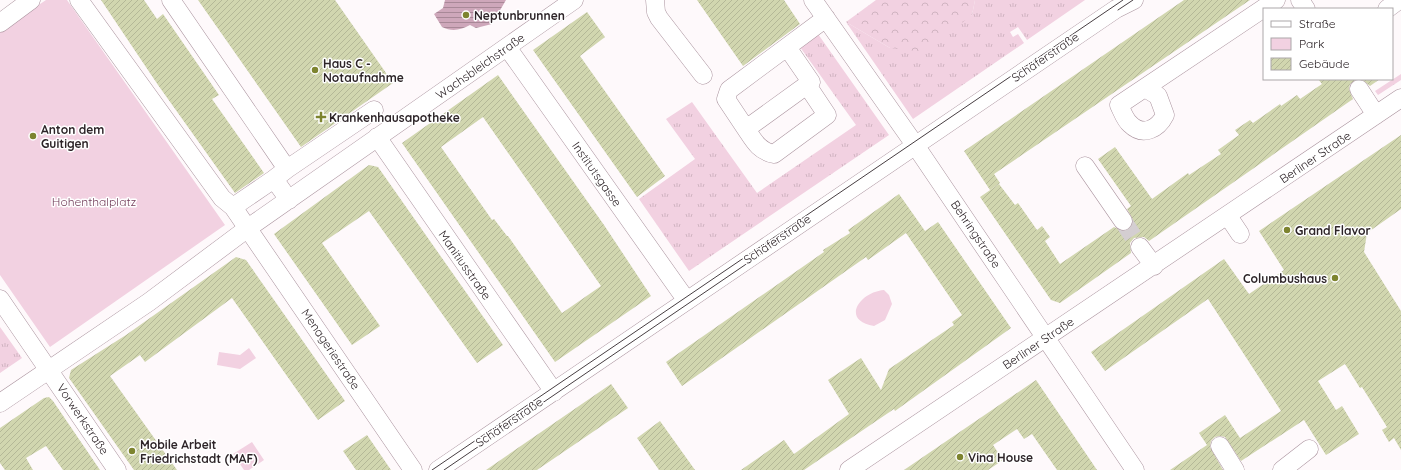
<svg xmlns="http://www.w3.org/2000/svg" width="1401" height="470" viewBox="0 0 1401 470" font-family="Quicksand,sans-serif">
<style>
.grass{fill:url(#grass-tufts)}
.forest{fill:url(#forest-crowns)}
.park{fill:#f2d1e1}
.water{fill:url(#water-rules)}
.building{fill:url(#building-hatch);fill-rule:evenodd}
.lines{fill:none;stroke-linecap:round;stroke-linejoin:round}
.minor-tunnel{stroke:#d4ced1;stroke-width:18;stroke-dasharray:18 9;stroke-linecap:butt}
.minor-casing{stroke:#ab949f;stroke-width:19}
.minor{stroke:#fff;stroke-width:18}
.tram{stroke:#473e42;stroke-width:1}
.poi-dot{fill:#7d842f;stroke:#fff;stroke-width:1.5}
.labels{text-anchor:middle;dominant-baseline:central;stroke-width:3;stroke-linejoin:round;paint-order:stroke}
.poi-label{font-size:12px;font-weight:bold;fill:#2d2428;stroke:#fff;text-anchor:start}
.street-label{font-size:12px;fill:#2d2428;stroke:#fff}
.park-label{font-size:12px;fill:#75405d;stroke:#fff}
</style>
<defs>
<pattern id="grass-tufts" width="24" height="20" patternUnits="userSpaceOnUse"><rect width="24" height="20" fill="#f2d1e1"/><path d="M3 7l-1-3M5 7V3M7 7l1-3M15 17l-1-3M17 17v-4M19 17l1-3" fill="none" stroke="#d0b3c1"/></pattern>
<pattern id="forest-crowns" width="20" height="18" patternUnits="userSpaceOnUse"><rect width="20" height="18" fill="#f2d1e1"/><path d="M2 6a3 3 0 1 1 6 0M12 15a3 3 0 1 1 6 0" fill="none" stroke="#d0b3c1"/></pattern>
<pattern id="water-rules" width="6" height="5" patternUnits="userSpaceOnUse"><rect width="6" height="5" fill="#cea7ba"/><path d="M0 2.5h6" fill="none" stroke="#a88897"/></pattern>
<pattern id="building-hatch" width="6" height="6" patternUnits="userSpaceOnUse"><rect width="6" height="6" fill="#d1d6af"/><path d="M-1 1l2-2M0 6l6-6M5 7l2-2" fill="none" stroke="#b4b897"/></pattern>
</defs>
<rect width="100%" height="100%" fill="#fef9fb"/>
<path class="grass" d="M975,0h110l-58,40 -9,-13 -8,5 3,5 5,-3 6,9 -111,76 -67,-97 44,26 82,-33z
M818,34l71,101 -200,136 -50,-72 56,-40 -29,-40 26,-17 65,91 99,-68 -64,-89z
M1401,74v6l-23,15 -3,-4z
M0,327l22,31 -22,15z"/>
<path class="forest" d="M876,0h99l-3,15 -48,37 -34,-4 -44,-26z"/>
<path class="park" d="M46,0h21l158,225 -175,122 -50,-72v-244z
M884,290l5,5 3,9 -7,16 -11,6c-34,-6 -14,-34 10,-36z
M249,348l7,10 -16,11 -23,-4 2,-13 21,3z
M252,442l12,18 -15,10h-5l-11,-16z"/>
<path class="water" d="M445,0h61l-14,24 -16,4 -6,-3c-9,5 -18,7 -28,2l-8,-13 9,-6z"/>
<path class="building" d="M101,0h43l13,19 6,-5 56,81 -7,4 52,74 -29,20 -77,-108z
M198,0h137l58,83 -92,64z
M697,0h87l16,24 -57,42z
M1184,0h66l-256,174 6,9 -10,7 -26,-39z
M587,12l18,25 -25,19 85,120 -28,21 -104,-147z
M498,75l106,150 47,71 -96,66 -153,-219zM483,117l118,169 -39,27 -54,-77h-1l-13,-17 -2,1 -51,-73z
M1318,79h39l-7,5 -1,5 4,10 -204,142 -5,-4 -10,1 -4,5 1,10 -71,50 -9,-3 -71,-103 19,-13 16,21 3,-2 19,27 5,-4 8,11 -5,4 15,23 54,-37 9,4 6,-2 4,-4v-5l-6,-11 4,-3 -33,-47 17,-12 37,52 36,-26 1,2 32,-21 -3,-4 21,-15 -4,-5 15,-10 3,3 27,-19 1,2 16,-11 3,4 22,-15z
M1361,79h19l-10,7z
M1401,135v74l-34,24 -3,19 37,59v139l-7,-12 -5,4 -7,-12 5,-3 -25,-40 -2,1 -15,-24 -27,17 18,29 6,-4 17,28 -33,21 -22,-35 -63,41 -16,-24 -5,-1 -5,1 -4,4 -1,6 13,23h-53l37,-25 -8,-12 26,-18 15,23 41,-27 -73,-112 -103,72 -14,-19 133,-93 25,35 35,-24 -25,-39z
M369,165l9,2 125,178 -26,18 -108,-152 -47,32 58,83 -28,19 -78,-111z
M899,194l26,37 13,-9 73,106 -116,83 -1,-2 -90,61h-63l43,-30 10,14 55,-40 -21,-34 33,-22 20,32 8,-21 65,-44 -2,-3 10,-7 -56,-82 -38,27 -2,-3 -184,129 -16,-24 158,-110 -1,-2 27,-17 -2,-3z
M236,257l10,3 99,141 -27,19 -86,-122 -87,64 -5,-7 -30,21 67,94h-43l-65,-92 2,-8 55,-35z
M1036,380l61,90h-40l-25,-36 -8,5 -7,-10 -24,16 10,15 -15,10h-84z
M611,384l17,24 -91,62h-51z
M49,397l4,4 47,69h-37l-17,-24 -20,12 7,12h-28l-5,-7v-35l44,-30z
M660,421l35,49h-36l-22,-32z
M367,435l24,35h-35l-13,-19z"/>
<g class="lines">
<path class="minor-tunnel" d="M1123,221l17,26"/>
<g class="minor-casing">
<path id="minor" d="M79,0l143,198 11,9 180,263
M171,0l116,169 -13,10 15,21
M655,0l1,12 3,6 44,57
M813,0l100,142 222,328
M1300,0l6,9
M1387,9l12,-9
M0,23l31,-23
M507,47l180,254
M787,47l24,35 -65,47 -20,-30 3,-9 97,-72
M1145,88l13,8 7,19c-7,14 -22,22 -35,9 -5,-4 -8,-13 -11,-19l157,-105
M1359,89l17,26
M746,129c8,12 13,22 28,25l53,-39 -20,-30
M377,137l177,255
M1085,166l38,55
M287,169l87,-59
M233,207l41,-28
M1228,216l12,18
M1140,247l14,19
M0,299l117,171
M0,403l149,-101 99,-74 326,-228
M1220,446l15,24
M438,470l678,-461 18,-9
M849,470l552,-372
M1282,470l27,-21"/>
</g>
<use href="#minor" class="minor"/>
<path class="tram" d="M1118,10l15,-10
M432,470l691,-470
M444,470l339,-231"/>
</g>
<g class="poi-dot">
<circle cx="466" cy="15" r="4"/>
<circle cx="315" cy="70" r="4"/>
<path d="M319 111h4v4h4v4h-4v4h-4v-4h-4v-4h4z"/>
<circle cx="33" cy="136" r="4"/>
<circle cx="1287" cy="230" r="4"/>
<circle cx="1335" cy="278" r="4"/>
<circle cx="132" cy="451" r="4"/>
<circle cx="960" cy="457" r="4"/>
</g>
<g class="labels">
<g class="poi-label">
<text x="474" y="15">Neptunbrunnen</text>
<text x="323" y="63">Haus C -<tspan x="323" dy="14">Notaufnahme</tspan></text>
<text x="329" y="117">Krankenhausapotheke</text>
<text x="41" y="129">Anton dem<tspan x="41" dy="14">Guitigen</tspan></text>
<text x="1295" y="230">Grand Flavor</text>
<text x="1327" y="278" text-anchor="end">Columbushaus</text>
<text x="140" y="444">Mobile Arbeit<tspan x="140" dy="14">Friedrichstadt (MAF)</tspan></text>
<text x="968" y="457">Vina House</text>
</g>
<g class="street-label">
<text transform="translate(1045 57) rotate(-34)">Schäferstraße</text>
<text transform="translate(480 66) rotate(-35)">Wachsbleichstraße</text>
<text transform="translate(1315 157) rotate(-34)">Berliner Straße</text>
<text transform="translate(597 174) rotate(55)">Institutsgasse</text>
<text transform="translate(976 234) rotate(56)">Behringstraße</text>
<text transform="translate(777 239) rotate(-34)">Schäferstraße</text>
<text transform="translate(465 265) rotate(55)">Manitiusstraße</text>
<text transform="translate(1038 343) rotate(-34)">Berliner Straße</text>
<text transform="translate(331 349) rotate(56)">Menageriestraße</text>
<text transform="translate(83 419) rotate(56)">Vorwerkstraße</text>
<text transform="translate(509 422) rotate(-34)">Schäferstraße</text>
</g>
<g class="park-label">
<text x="94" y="201">Hohenthalplatz</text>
</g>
</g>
<rect x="1263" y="8" width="130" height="72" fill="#ffffff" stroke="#aba7a9"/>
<rect x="1271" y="21" width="20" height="6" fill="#ffffff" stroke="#aba7a9"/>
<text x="1299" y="28" font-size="12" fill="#2d2428">Straße</text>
<rect x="1271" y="38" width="20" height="12" fill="#f2d1e1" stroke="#aba7a9"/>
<text x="1299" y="48" font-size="12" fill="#2d2428">Park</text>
<rect x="1271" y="58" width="20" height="12" fill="url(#building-hatch)" stroke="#aba7a9"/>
<text x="1299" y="68" font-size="12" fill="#2d2428">Gebäude</text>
</svg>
